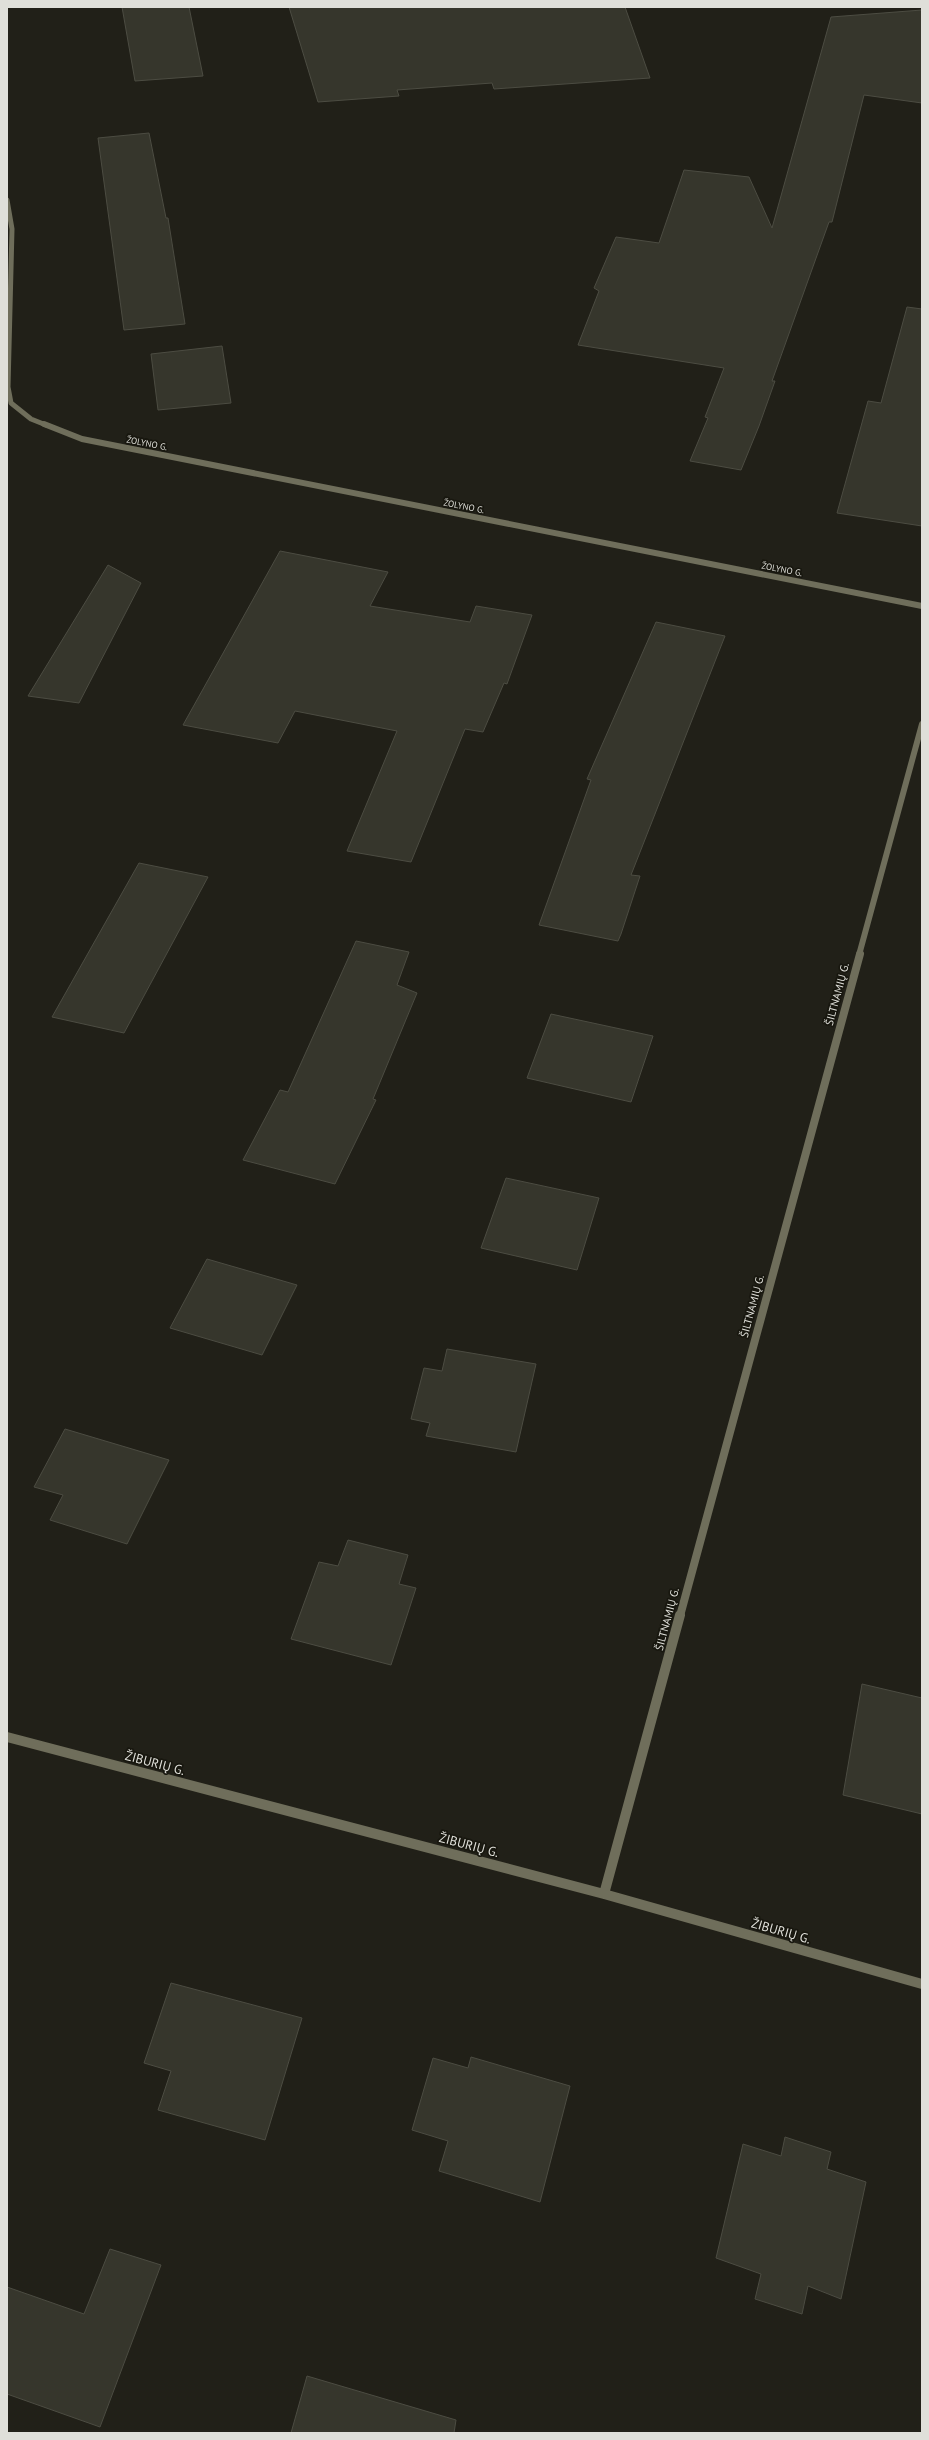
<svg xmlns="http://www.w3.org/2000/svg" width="929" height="2440" viewBox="0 0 929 2440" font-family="'PT Sans',sans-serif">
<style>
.building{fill:#36362c;stroke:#4c4c42}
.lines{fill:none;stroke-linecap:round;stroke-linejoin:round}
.minor-far3{stroke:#6f6e5b;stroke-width:5}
.minor-far2{stroke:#6f6e5b;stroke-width:6}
.minor-far1{stroke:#6f6e5b;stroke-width:8}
.minor{stroke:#6f6e5b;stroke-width:10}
.labels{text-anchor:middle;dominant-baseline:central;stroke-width:3.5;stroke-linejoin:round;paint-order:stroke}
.far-street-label{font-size:9px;fill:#dfdfd9;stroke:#18170f}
.street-label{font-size:11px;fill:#dfdfd9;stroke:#18170f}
.near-street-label{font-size:13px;fill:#dfdfd9;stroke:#18170f}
</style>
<rect width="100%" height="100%" fill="#212018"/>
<path class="building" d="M122,7h67l14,69 -68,5z
M289,7h336l25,71 -156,11 -2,-6 -95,7 2,6 -81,6z
M922,10v93l-58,-8 -32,127h-3l-57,159h3l-16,45 -18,44 -51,-9 18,-43 -3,-1 19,-49 -146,-23 21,-54 -5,-3 22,-51 43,6 25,-73 65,7 23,51 59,-211z
M149,133l17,85h2l17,106 -61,6 -26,-192z
M907,307l15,2v217l-85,-13 31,-112 13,2z
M222,346l9,57 -73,7 -7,-56z
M280,551l108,21 -18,34 100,16 6,-16 56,9 -25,69 -3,-1 -21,49 -18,-3 -54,133 -64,-11 50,-120 -102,-20 -17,32 -95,-18z
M108,565l33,18 -62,120 -51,-7z
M656,622l69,14 -94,239 9,1 -19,58 -3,7 -79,-16 52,-145 -4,-1z
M139,863l69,14 -84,156 -72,-16z
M356,941l53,11 -12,33 20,8 -44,106 3,1 -41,84 -92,-24 37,-70 8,2z
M551,1014l102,22 -22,66 -104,-24z
M506,1178l93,20 -22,72 -96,-22z
M207,1259l90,26 -35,70 -92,-27z
M447,1349l89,15 -20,88 -90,-16 4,-13 -19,-4 13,-51 18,3z
M65,1429l104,31 -42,84 -77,-24 13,-25 -29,-8z
M348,1540l60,15 -9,29 17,4 -25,77 -100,-26 28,-77 19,4z
M862,1684l60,14v116l-79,-19z
M171,1983l131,35 -37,122 -107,-30 13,-39 -27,-8z
M471,2057l99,29 -30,116 -101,-31 9,-30 -36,-11 21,-72 35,10z
M785,2137l46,15 -4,17 39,13 -25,117 -33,-13 -6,28 -47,-15 6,-25 -45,-16 27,-114 38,12z
M110,2249l51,16 -61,162 -93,-33v-107l77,27z
M307,2376l149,44 -2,13h-163z"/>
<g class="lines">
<path class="minor-far3" d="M7,200l5,29 -4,158 3,16 20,16 15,6"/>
<path class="minor-far2" d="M44,424l38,15 840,167
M859,955l63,-231"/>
<path class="minor-far1" d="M680,1616l180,-662"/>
<path class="minor" d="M7,1737l597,157 318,90
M604,1894l76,-279"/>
</g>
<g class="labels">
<g class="far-street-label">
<text transform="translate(147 443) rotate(11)">ŽOLYNO G.</text>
<text transform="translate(464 506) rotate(11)">ŽOLYNO G.</text>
<text transform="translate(782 569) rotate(11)">ŽOLYNO G.</text>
</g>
<g class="street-label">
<text transform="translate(837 994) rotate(-75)">ŠILTNAMIŲ G.</text>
<text transform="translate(752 1306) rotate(-75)">ŠILTNAMIŲ G.</text>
<text transform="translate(667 1619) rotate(-75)">ŠILTNAMIŲ G.</text>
</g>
<g class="near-street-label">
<text transform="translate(155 1763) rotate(15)">ŽIBURIŲ G.</text>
<text transform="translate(469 1845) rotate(15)">ŽIBURIŲ G.</text>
<text transform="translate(781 1931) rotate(16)">ŽIBURIŲ G.</text>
</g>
</g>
<rect width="929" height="2440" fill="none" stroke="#dfdfd9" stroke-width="16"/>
</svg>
